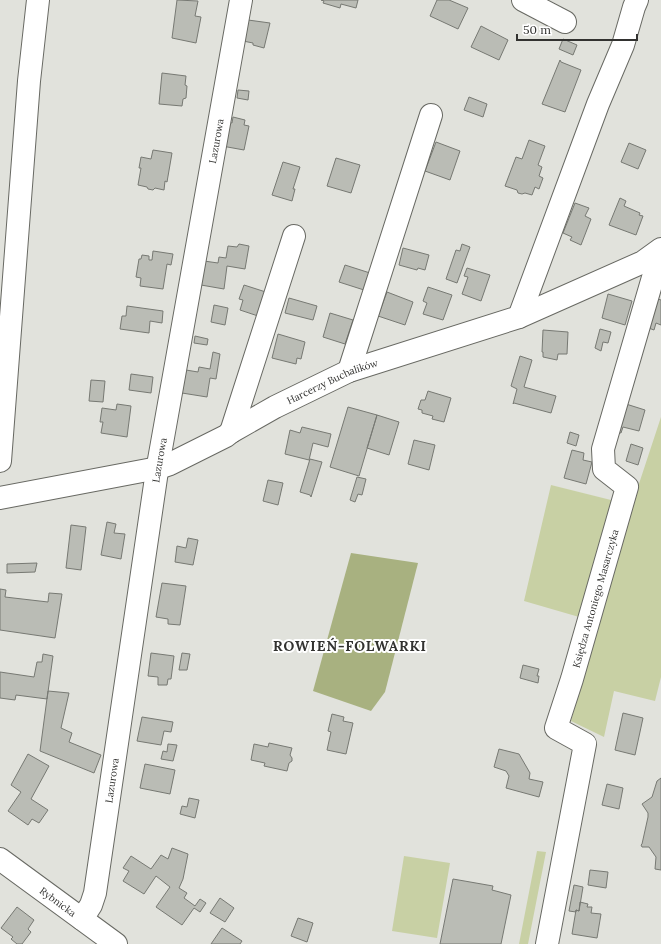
<svg xmlns="http://www.w3.org/2000/svg" width="661" height="944" viewBox="0 0 661 944" font-family="Lora,serif">
<style>
.green{fill:#c8d0a4}
.forest{fill:#a8b180}
.building{fill:#babcb5;stroke:#777973}
.lines{fill:none;stroke-linecap:round;stroke-linejoin:round}
.minor-casing{stroke:#686963;stroke-width:24}
.minor{stroke:#fff;stroke-width:22}
.labels{text-anchor:middle;dominant-baseline:central;stroke-width:4;stroke-linejoin:round;paint-order:stroke}
.street-label{font-size:10px;fill:#323230;stroke:#fff}
.district-label{font-size:14px;font-weight:bold;letter-spacing:1px;fill:#323230;stroke:#fff}
</style>
<rect width="100%" height="100%" fill="#e1e2dc"/>
<path class="green" d="M661,417v260l-6,24 -41,-10 -10,46 -33,-16 61,-216z
M551,485l64,16 -29,118 -62,-18z
M537,851l9,1 -18,92h-9z
M404,856l46,7 -13,75 -45,-7z"/>
<path class="forest" d="M351,553l67,10 -33,129 -14,19 -58,-20z"/>
<path class="building" d="M177,0l21,1 -3,15 6,1 -5,26 -24,-5z
M321,0h37l-2,8 -15,-4 -1,4 -17,-5 1,-2z
M437,0h12l19,8 -10,21 -28,-13z
M248,20l22,3 -6,25 -11,-3v-2l-10,-2z
M481,26l27,14 -9,20 -28,-13z
M563,39l14,6 -4,10 -14,-6z
M560,60l1,2 20,8 -16,42 -23,-8z
M162,73l24,3 -1,9 2,1 -1,12 -3,1 -1,7 -23,-2z
M238,90l11,1 -1,9 -11,-2z
M469,97l18,7 -4,13 -19,-7z
M233,117l12,3 -1,5 5,1 -5,24 -22,-4 5,-24 5,1z
M529,140l16,6 -7,19 4,2 -3,9 4,2 -4,11 -4,-2 -3,8 -7,-2 -3,1 -4,-1 -1,-3 -12,-4 11,-29 6,2z
M436,142l24,9 -10,29 -25,-9z
M629,143l17,7 -8,19 -17,-7z
M153,150l19,3 -5,29 -2,-1 -1,9 -9,-2 -2,2 -5,-1 -1,-2 -9,-2 3,-17h-2l2,-11 10,2z
M336,158l24,7 -9,28 -24,-7z
M283,162l17,5 -7,22h2l-3,12 -20,-6z
M620,198l6,3 -2,5 16,7 -1,2 4,1 -7,19 -27,-10z
M575,203l14,5 -4,8 6,3 -10,26 -11,-5 2,-3 -9,-4z
M239,244l10,2 -4,23 -18,-3 -3,23 -23,-4 3,-24 14,2 1,-6 7,1 2,-12 9,1z
M462,244l8,3 -13,36 -11,-4 10,-29 4,1z
M403,248l26,7 -4,15 -7,-2 -1,2 -18,-5z
M153,251l20,3 -2,11 -4,-1 -4,25 -23,-3 1,-8 -5,-1 3,-18h2l1,-4 7,1v4h3z
M345,265l25,8 -6,17 -25,-8z
M467,268l23,7 -9,26 -19,-7 6,-17 -4,-1z
M244,285l28,9 -8,24 -24,-8 3,-10 -4,-1z
M428,287l24,8 -9,25 -20,-6 4,-11 -4,-2z
M387,292l26,10 -8,23 -27,-9z
M608,294l24,7 -7,24 -23,-7z
M289,298l28,8 -4,14 -28,-7z
M655,298l6,2v25l-5,-2 -2,7 -8,-3z
M214,305l14,3 -3,17 -14,-3z
M127,306l36,5 -1,12 -12,-2 -1,12 -29,-4 2,-13h4z
M330,313l23,7 -8,24 -22,-7z
M600,329l11,3 -3,11 -5,-1 -2,9 -6,-3z
M543,330l25,2 -1,22h-9l-1,6 -14,-3v-5h-1z
M278,334l27,8 -4,17 -4,-1 -1,6 -24,-6z
M195,336l13,3 -1,6 -13,-2z
M213,352l7,2 -4,25 -6,-1 -3,19 -25,-4 4,-23 12,2 1,-5 11,2z
M520,356l12,4 -8,27 32,9 -5,17 -37,-10 -1,1 4,-15 -6,-3z
M131,374l22,3 -2,16 -22,-3z
M91,380l14,1 -2,21 -14,-1z
M428,391l23,7 -7,24 -12,-3 1,-3 -11,-3v-3l-4,-1 3,-9h4z
M117,404l14,2 -4,31 -26,-4 2,-11h-3l2,-14 14,2z
M626,404l19,6 -6,21 -16,-4 -2,6 -9,-2z
M348,407l29,8 -18,61 -29,-9z
M377,415l22,7 -10,33 -22,-7z
M302,427l29,7 -3,13 -15,-4 -4,17 -24,-6 5,-24 10,3z
M570,432l9,3 -3,11 -9,-3z
M414,440l21,5 -6,25 -21,-6z
M631,444l12,4 -5,17 -12,-4z
M572,450l12,3 -1,7 9,2 -6,22 -22,-6z
M310,459l12,3 -11,35 -1,-2 -10,-3z
M357,477l9,2 -4,16 -4,-1 -3,8 -5,-2z
M268,480l15,3 -5,22 -15,-4z
M107,522l9,2 -2,9 11,1 -4,25 -20,-4z
M71,525l15,2 -5,43 -15,-2z
M188,538l10,2 -5,25 -18,-3 2,-16 9,2z
M37,563l-2,9 -28,1v-9z
M162,583l24,3 -6,39 -12,-1v-5l-12,-2z
M0,589l6,1 -1,7 43,5 1,-9 13,1 -7,44 -55,-8z
M151,653l23,3 -3,23h-3l-1,6h-9v-8l-10,-1z
M182,653l8,1 -3,16h-8z
M43,654l10,2 -6,43 -31,-4 -1,5 -15,-2v-26l34,5 3,-15h5z
M523,665l16,4 -2,7h2l-1,7 -18,-5z
M48,691l21,2 -8,35 11,5 -3,9 32,13 -7,18 -54,-22z
M623,713l20,5 -8,37 -20,-5z
M332,714l12,3 -1,4 10,2 -7,31 -19,-4 4,-18 -3,-1z
M142,717l31,5 -2,10 -7,-1 -3,14 -24,-4z
M269,743l23,5 -2,7 2,3v3l-3,2 -2,8 -23,-5 1,-3 -14,-3 3,-16 14,3z
M168,744l9,1 -4,16 -12,-2 2,-8 4,1z
M499,749l20,5 11,19 -1,6 14,3 -4,15 -33,-9 3,-12 -3,-5 -12,-4z
M28,754l21,12 -18,33 17,11 -9,13 -7,-4 -4,6 -20,-14 13,-19 -10,-7z
M145,764l30,6 -5,24 -30,-6z
M661,778v92l-6,-1 1,-12 -7,-10h-7l-1,-2 1,-1 6,-27v-4l-6,-9 10,-7 5,-16z
M607,784l16,4 -4,21 -17,-4z
M189,798l10,2 -4,18 -15,-4 2,-8 5,1z
M172,848l16,6 -5,25 -4,9 8,5 -3,5 11,8 5,-7 6,4 -6,9 -6,-4 -12,17 -26,-18 14,-20 -14,-11 -12,18 -21,-13 6,-10 -6,-3 8,-12 20,13 10,-14 7,4z
M590,870l18,2 -2,16 -18,-3z
M453,879l40,7 -1,4 19,5 -10,49h-61z
M574,885l9,2 -4,24 -3,-1v2l-7,-1z
M220,898l14,10 -9,14 -15,-9z
M580,902l8,2 -1,3h5l-1,6 10,1 -4,24 -25,-4 4,-24 3,1z
M17,907l17,13 -6,9 3,3 -9,12h-5l-6,-5 2,-2 -12,-9z
M298,918l15,5 -6,19 -16,-6z
M222,928l20,13 -2,3h-29z"/>
<g class="lines">
<g class="minor-casing">
<g id="minor">
<path d="M523,0l42,22"/>
<path d="M519,317l79,-213 25,-59 11,-38 3,-7"/>
<path d="M349,371l82,-256"/>
<path d="M231,432l63,-196"/>
<path d="M0,461l29,-380 9,-81"/>
<path id="s1" d="M0,498l158,-30 12,-4 56,-28 5,-4 44,-25 74,-36 170,-54 124,-55 18,-13"/>
<path id="s2" d="M0,859l116,85"/>
<path id="s3" d="M82,919l9,-14 4,-12 62,-422 84,-471"/>
<path id="s4" d="M547,944l38,-200 -29,-16 16,-49 55,-192 -23,-18 -1,-20 58,-199"/>
</g>
</g>
<use href="#minor" class="minor"/>
</g>
<g class="labels">
<g class="street-label">
<text stroke="none"><textPath href="#s3" startOffset="791">Lazurowa</textPath></text>
<text stroke="none"><textPath href="#s1" startOffset="356">Harcerzy Buchalików</textPath></text>
<text stroke="none"><textPath href="#s3" startOffset="467">Lazurowa</textPath></text>
<text stroke="none"><textPath href="#s4" startOffset="372">Księdza Antoniego Masarczyka</textPath></text>
<text stroke="none"><textPath href="#s3" startOffset="143">Lazurowa</textPath></text>
<text stroke="none"><textPath href="#s2" startOffset="72">Rybnicka</textPath></text>
</g>
<g class="district-label">
<text x="350" y="646">ROWIEŃ-FOLWARKI</text>
</g>
</g>
<path d="M517 34v6h120v-6" fill="none" stroke="#323230" stroke-width="2"/>
<text x="523" y="34" font-size="12" fill="#323230" stroke="#ffffff" stroke-width="3" paint-order="stroke">50 m</text>
</svg>
